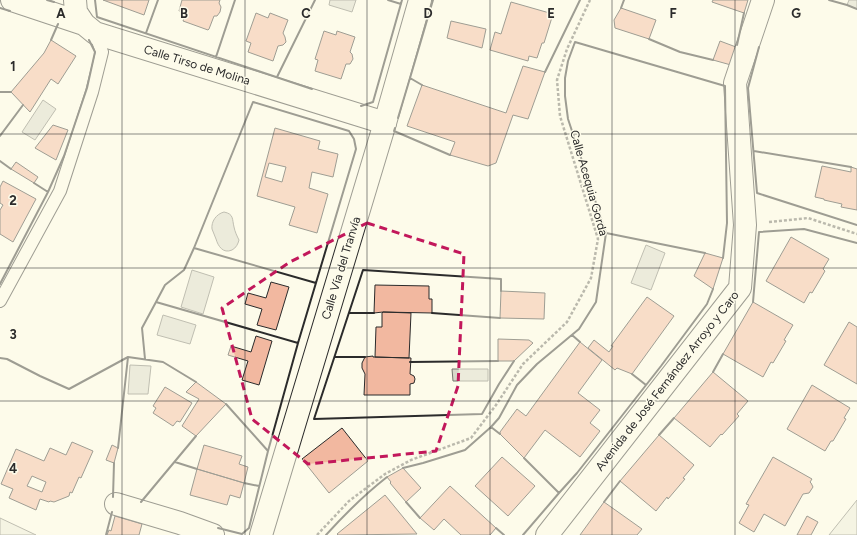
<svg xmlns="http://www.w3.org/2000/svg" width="857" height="535" viewBox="0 0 857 535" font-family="Figtree,sans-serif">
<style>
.green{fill:#ecebdb;stroke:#74746e}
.water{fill:#d8d7c9;stroke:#74746e}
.building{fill:#f2b8a0;stroke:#2b2b2b;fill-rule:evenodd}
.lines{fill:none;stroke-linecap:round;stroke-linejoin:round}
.lane-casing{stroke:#2b2b2b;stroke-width:14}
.street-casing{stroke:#2b2b2b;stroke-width:24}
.secondary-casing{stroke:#2b2b2b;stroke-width:24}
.path{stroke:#6a6964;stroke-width:2.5;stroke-dasharray:3 2;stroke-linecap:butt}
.lane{stroke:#fdfbea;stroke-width:12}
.street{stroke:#fdfbea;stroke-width:22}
.secondary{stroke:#fdfbea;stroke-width:22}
.wall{stroke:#2b2b2b;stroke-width:2}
.marked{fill:none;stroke:#c2185b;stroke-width:3;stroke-dasharray:8 5;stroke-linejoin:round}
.grid{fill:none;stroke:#2b2b2b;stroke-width:1;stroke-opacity:0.55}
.labels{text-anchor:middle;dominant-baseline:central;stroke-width:3;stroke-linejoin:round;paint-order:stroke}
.street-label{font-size:12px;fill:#2b2b2b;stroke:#fdfbea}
.grid-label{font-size:13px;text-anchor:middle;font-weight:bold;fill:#2b2b2b;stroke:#fdfbea;stroke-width:3;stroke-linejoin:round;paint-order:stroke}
</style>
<rect width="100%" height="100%" fill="#fdfbea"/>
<path class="green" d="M857,500v35h-28z
M0,518l36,17h-36z"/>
<path class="water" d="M330,0h26l-4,12 -23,-7z
M849,0h8v9l-10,-4z
M43,100l13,9 -21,31 -13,-8z
M224,212c10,2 8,7 10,15 1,5 3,9 5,13 -1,4 -3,8 -7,10 -9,4 -14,-4 -16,-11 -1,-3 -3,-7 -4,-10 -1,-7 4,-15 12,-17z
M646,245l19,8 -14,37 -20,-7z
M192,270l22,7 -11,37 -22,-7z
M163,315l33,10 -6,19 -33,-9z
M130,365l21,1 -3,28h-20z
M452,369h36v12h-35z"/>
<path class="building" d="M103,0h46l-5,15z
M182,0h38l-1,3 2,4 -1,5 -3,4h-3l-5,13 -1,1 -25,-9 3,-8 -7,-2z
M713,0h35l-4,13 -32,-11z
M511,2l42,12 -9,29h-2l-5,15 -8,-2 -1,5 -38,-11 5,-18 6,2z
M621,8l35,12 -7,19 -34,-11 -1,-8z
M256,13l12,5 2,-5 18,7 -5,13 2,4 1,5 -3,3 -5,1 -5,15 -25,-9 3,-9 -5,-2z
M451,21l35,8 -4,19 -35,-10z
M324,31l12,4 1,-4 18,6 -5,15 2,2 1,5 -3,5h-4l-5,15 -26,-8 3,-11 -3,-1z
M51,40l25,16 -18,28 -7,-5 -21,33 -19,-20 33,-39z
M720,41l16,6 -5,18 -18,-5z
M523,66l22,6 -17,47 -15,-4 -17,48 -8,3 -38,-11 5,-13 -48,-16 15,-41 84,28z
M53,125l15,5 -12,30 -21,-12z
M275,128l45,13 -2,8 20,5 -5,23 -21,-5 -3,16 19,6 -11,39 -28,-8 6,-18 -38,-11zM269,163l17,4 -4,15 -17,-5z
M16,162l22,15 -4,6 -23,-14z
M822,166l29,6v-5l6,2v41l-16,-3 1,-3 -18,-4v-1l-9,-2z
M3,181l33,18 -23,43 -13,-8v-24l3,-5 -3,-2v-16z
M791,237l38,22 -6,10 2,2 -13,22 -2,-1 -6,11 -38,-22z
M705,253l18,5 -10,31 -19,-13z
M271,282l18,5 -13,43 -19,-5 5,-16 -17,-5 3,-11 18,5z
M375,285l54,1v13h3v14l-49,-1 -9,1z
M501,291l44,2 -1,26 -44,-1z
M647,297l27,19 -42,58 -15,-6 -2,2 -27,-22 6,-8 15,12 4,-6h-2z
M753,302l40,23 -9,15 2,1 -13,22 -2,-1 -8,15 -40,-23z
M383,312l28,1 -2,45 -34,-1 1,-30h6v-14z
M849,322l8,5v57l-33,-19z
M256,336l16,5 -13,44 -17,-5 6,-19 -20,-6 3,-9 20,6z
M498,339l31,1 4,3 -19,18h-16z
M580,342l22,18 -24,33 22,17 -10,13 10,8 -20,26 -35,-27 -21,28 -24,-24v-2l17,-23 9,7z
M373,356v1l38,1 -1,16 4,2 1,3 -1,4 -4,1v11h-46l1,-21 -3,-6v-5l3,-6z
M713,372l35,29 -11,13 2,2 -17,19 -1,-1 -11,13 -36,-29z
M196,382l30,22 -30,32 -14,-10 17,-27 -13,-7z
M812,385l38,23 -6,10 2,1 -13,22h-2l-6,10 -38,-22z
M165,387l27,16 -12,19 -3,-1 -4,5 -20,-13 3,-5 -3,-2z
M342,428l26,33 -39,32 -27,-34z
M659,435l35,30 -11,13 2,1 -17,20 -1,-2 -11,14 -36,-30z
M72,442l21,9 -12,27 -2,-1 -7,16 -2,-1 -1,4 -15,6 -4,-1 -1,1 -9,-3 -4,11 -27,-12 4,-9 -12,-5 15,-35 28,12 6,-13 16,7zM32,476l14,6 -4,10 -15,-6z
M112,445l6,3 -4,15 -8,-3z
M204,445l38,11 -3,8 9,3 -4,16 -47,-14z
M502,457l33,29 -27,30 -33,-30z
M773,457l39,22 -2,3 1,1 2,4 -4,6 -6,1 -18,32 -21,-12 -10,18 -15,-9 10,-18 -3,-1z
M403,468l18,20 -15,14 -16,-19 1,-1 -4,-5z
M197,469l47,14 -4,15 -10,-3 -3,10 -37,-10z
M450,486l46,42 -6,7h-29l-17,-16 -10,11 -14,-12z
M385,495l32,39 -79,1 -1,-1z
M604,502l38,27 -5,6h-57z
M115,516l27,8 -3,11h-32l2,-5 2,1z
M807,516l11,6 -7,13h-14z"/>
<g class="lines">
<g class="lane-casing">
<path id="lane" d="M0,301l60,-110 32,-99 10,-40 -7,-19"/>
</g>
<g class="street-casing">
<path id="street" d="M12,0l72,24 11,9 290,90
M75,0l1,12 8,12
M116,504l64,19 33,12
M547,535l193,-247 5,-63 -10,-142 28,-83"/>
</g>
<g class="secondary-casing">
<path id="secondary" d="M261,535l124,-412 35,-123"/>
</g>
<path class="path" d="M769,222l39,-4 49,16
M317,535l32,-34 36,-27 26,-14 60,-22 25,-33 27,-41 44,-42 24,-44 7,-39 -38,-123 -3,-36 10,-31 23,-49"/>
<use href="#lane" class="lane"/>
<use href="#street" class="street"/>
<use href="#secondary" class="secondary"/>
<path class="wall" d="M47,0l7,2
M95,0l2,17 215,72
M388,0l13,4
M829,0l18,5 10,4
M0,8l10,3
M621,8l3,-8
M146,33l12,-33
M649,39l31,13 33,8
M51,40l7,-16
M737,45l7,-32
M759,47l-11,41 9,105 100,32
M216,57l19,-57
M545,72l35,-72
M277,77l38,-77
M410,78l23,-78
M0,92h11
M361,106l12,-4 29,-102
M398,118l12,-40 12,7
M395,128l-1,3 56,24
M0,136l23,-31
M754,151l97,16
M0,161l11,8
M48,192l16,-36 23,-68 8,-36 -6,-12
M606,233l-38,-114 -3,-23v-18l3,-17 7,-19 150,44 2,137 -4,35
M194,248l122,35
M0,284l48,-92 -14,-9
M501,291v-12l-138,-9 -49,149 168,-5 17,-30 15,-23
M156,302l9,-17 19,-15 10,-22 59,-146 96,29 5,8 2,10 -58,194
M753,302l6,-70 45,-3 53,14
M349,313h25
M432,313l68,5
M572,335l8,7
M335,357h30
M0,358l7,1 33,17 29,13 59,-32
M145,359l-3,-31 14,-26 142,41 -30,108
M410,362l88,-1
M713,372l10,-18
M632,374l14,11
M491,427l8,-9 18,-33 20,-21 42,-35 17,-27 10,-69 99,20
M659,435l15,-17
M118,448l10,-91 35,5 33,20
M175,462l22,7
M403,468l20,-5 42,-13 26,-23 9,7
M244,483l15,3
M559,493l18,-20 84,-107 46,-62 6,-15
M113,497l1,-34
M141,502l55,-66
M406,502l14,16
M604,502l16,-21
M218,528l24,6 7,-6 19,-77 -42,-47
M496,528l8,7
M106,535l6,-23
M326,535c19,-21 38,-40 61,-58
M523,535l36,-42 -35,-35"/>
</g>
<path d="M0 0H857V535H0ZM367,223l97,31 -6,132 -22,65 -128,13 -56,-45 -30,-111 68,-46z" fill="#fdfbea" fill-opacity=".55" fill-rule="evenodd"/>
<path class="marked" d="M367,223l97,31 -6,132 -22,65 -128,13 -56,-45 -30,-111 68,-46z"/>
<path class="grid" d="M122,0v535M245,0v535M367,0v535M490,0v535M612,0v535M735,0v535M0,134h857M0,268h857M0,401h857"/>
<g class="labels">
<g class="street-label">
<text transform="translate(197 65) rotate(17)">Calle Tirso de Molina</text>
<text transform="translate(589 183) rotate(74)">Calle Acequia Gorda</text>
<text transform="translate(341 268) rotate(-73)">Calle Vía del Tranvía</text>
<text transform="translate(667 381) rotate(-52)">Avenida de José Fernández Arroyo y Caro</text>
</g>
</g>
<g class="grid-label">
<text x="61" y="18">A</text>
<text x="184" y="18">B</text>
<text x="306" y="18">C</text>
<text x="428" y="18">D</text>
<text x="551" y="18">E</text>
<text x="673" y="18">F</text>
<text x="796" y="18">G</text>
<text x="13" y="71">1</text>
<text x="13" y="205">2</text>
<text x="13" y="339">3</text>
<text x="13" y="473">4</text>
</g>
</svg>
